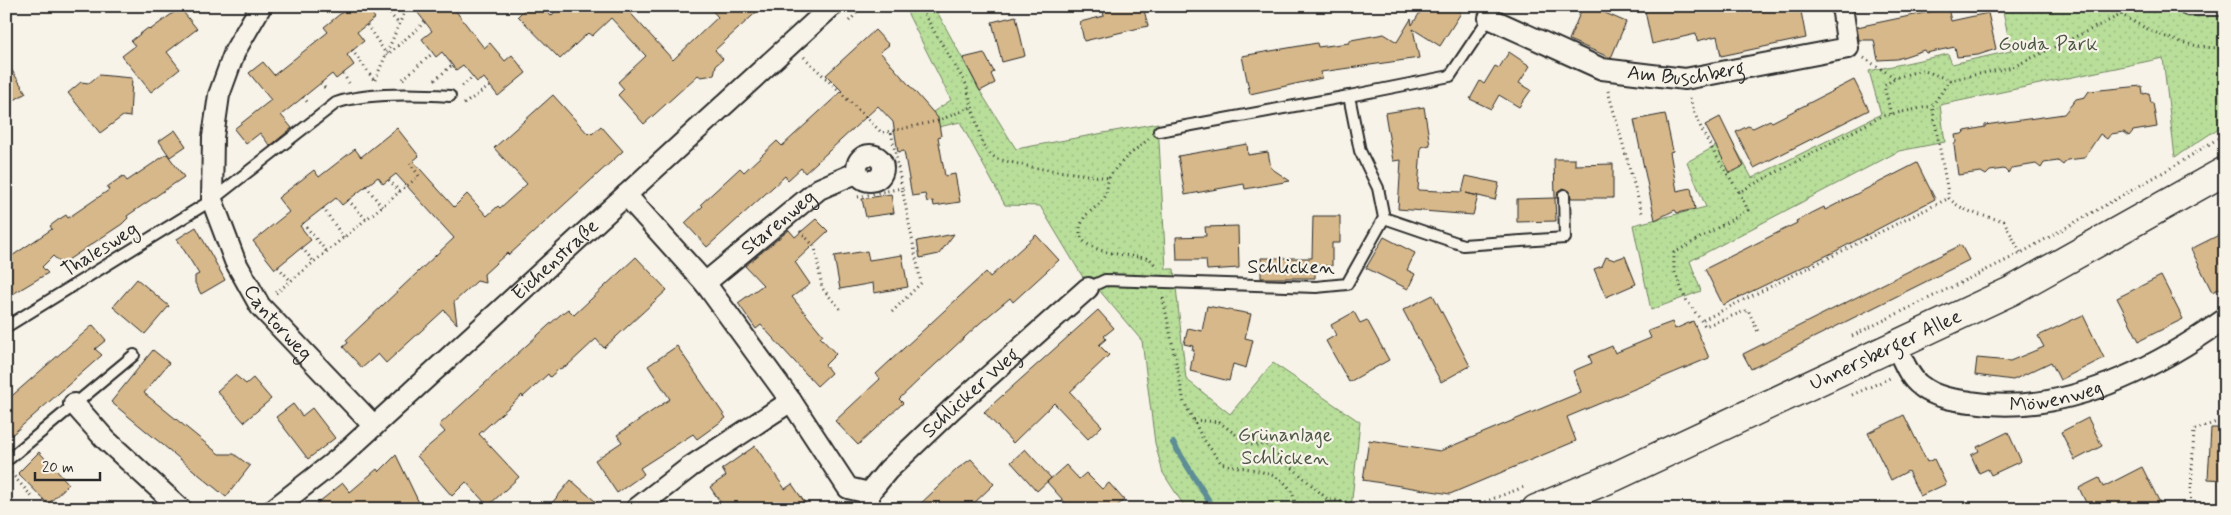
<svg xmlns="http://www.w3.org/2000/svg" width="2231" height="515" viewBox="0 0 2231 515" font-family="Mynerve,sans-serif">
<style>
.park{fill:url(#park-dots);stroke:#728462}
.lines{fill:none;stroke-linecap:round;stroke-linejoin:round}
.stream{stroke:#5d8d95;stroke-width:6}
.building{fill:#d7b88a;stroke:#2b2b2b}
.lane-casing{stroke:#2b2b2b;stroke-width:14}
.street-casing{stroke:#2b2b2b;stroke-width:24}
.secondary-casing{stroke:#2b2b2b;stroke-width:31}
.path{stroke:#2b2b2b;stroke-width:3;stroke-dasharray:1 4;stroke-linecap:butt}
.lane{stroke:#f7f3e8;stroke-width:10}
.street{stroke:#f7f3e8;stroke-width:20}
.secondary{stroke:#f7f3e8;stroke-width:28}
.labels{text-anchor:middle;dominant-baseline:central;stroke-width:4.5;stroke-linejoin:round;paint-order:stroke}
.park-label{font-size:20px;fill:#4e5847;stroke:#f7f3e8}
.street-label{font-size:20px;fill:#2b2b2b;stroke:#f7f3e8}
</style>
<defs>
<pattern id="park-dots" width="8" height="8" patternUnits="userSpaceOnUse" patternTransform="scale(1.25)"><rect width="8" height="8" fill="#b8de9a"/><path d="M2 2h.1M6 6h.1" fill="none" stroke="#9ebf85" stroke-width="1.8" stroke-linecap="round"/></pattern>
</defs>
<rect width="100%" height="100%" fill="#f7f3e8"/>
<filter id="ink" filterUnits="userSpaceOnUse"><feTurbulence type="fractalNoise" baseFrequency=".02" numOctaves="2"/><feDisplacementMap in="SourceGraphic" scale="10" xChannelSelector="R" yChannelSelector="G"/><feConvolveMatrix kernelMatrix="1 2 1 2 8 2 1 2 1" color-interpolation-filters="sRGB"/></filter>
<g filter="url(#ink)">
<path class="park" d="M904,6h30l46,85 36,58 142,-26 8,146h8l12,110 44,35 43,-51 87,59 -9,87h-165l-23,-36 -8,-30 -13,-102 -43,-51 -6,4 -53,-88 -35,-1 -45,-83 -21,5 -6,-15 18,-12z
M2002,6h185l1,11 37,-1v108l-50,33 -12,-99 -223,47 5,37 -46,9 -209,110 11,30 -50,19 -18,-85 73,-18 -19,-45 43,-24 22,40 129,-64 -12,-43 79,-17 4,10 59,-13z"/>
<g class="lines">
<path class="stream" d="M1173,443l41,66"/>
</g>
<path class="building" d="M350,6h16l9,12 -18,14 7,9 -17,14 7,10 -18,14 -4,-5 -51,41 11,13 -22,18 -10,-13 -14,11 -12,-15 37,-29 -22,-27 14,-11 11,13 54,-43 -4,-5z
M427,6h25l32,42 6,-5 15,18 7,-6 14,18 -28,23 -14,-18 -7,4 -14,-17 -7,5 -14,-18 -6,5 -14,-18 10,-8 -14,-18z
M528,6h14l9,10 10,-10h63l49,54 45,-43 -10,-11h55l-48,44 8,9 -7,6 -2,10 -13,2 -3,-2 -54,49 -26,-29 6,-6 -6,-7 28,-26 -35,-38 -19,18 -4,-3 -28,26 -42,-43z
M1102,6h41l5,20 -64,15 -4,-19 24,-6z
M1424,6h26l11,7 -21,33 -27,-17 6,29 -98,14 1,6 -72,16 -8,-38 75,-13 1,4 31,-4 2,-3 33,-6 13,8 14,-23 1,6z
M1583,6h6l37,16 -15,36 -42,-18z
M1644,6h47l1,5 20,-5h49l1,5 24,-5h14l6,32 -85,18 -4,-20 -20,5 -1,-7 -44,10z
M180,8l17,21 -30,23 13,17 -29,23 -29,-36 13,-10 -4,-5 17,-13 2,2z
M1948,8l3,13 37,-8 8,36 -18,6 -21,2 -2,-10 -29,6 -2,-3 -27,9 -19,1 -4,-20h-15l-2,-13z
M1016,16l9,40 -23,6 -10,-40z
M875,30l14,15 -9,7 58,66 3,18 -3,1 7,39 10,-2 5,28 -26,4 -1,-5 -6,1 -2,-8 -13,2 -8,-45 -6,1 -5,-30 -15,-16 -73,67 -4,-5 -13,12 -3,-4 -78,71 -22,-24 18,-17 -2,-2 39,-36 4,4 33,-31 5,5 60,-55 -16,-16z
M1509,52l21,14 -11,17 12,7 -12,17 -20,-12 -8,14 -21,-10 10,-18 4,3 11,-18 4,2z
M984,53l10,19 -3,2 4,9 -15,8 -17,-33z
M6,61l20,32 -20,12z
M99,75l33,3 -2,39 -7,-1 -23,17 -32,-40 13,-11 8,1z
M1854,80l15,30 -115,58 -18,-36 12,-6 5,2 17,-8 2,2z
M2142,86l1,8 6,-1 2,10h2l4,24 -24,4 -4,5 -5,-4 -13,2 -4,5 -7,-5 -16,24 -17,2 -4,5 -5,-4 -14,2 -3,5 -5,-4 -24,4 -4,5 -4,-4 -14,2 -4,4 -5,-3 -23,3 -4,-30 2,-3 -1,-7 7,-1 3,-3 20,-4v-2l79,-11 12,-15 9,-2 4,-6z
M553,95l35,39 2,-2 2,2 9,-8 22,25 -114,104 -2,-2 -23,21 1,9 -8,-2 -23,21 3,22 -13,-14 -58,53 -8,-9 -16,14 -19,-21 5,-4 -2,-3 108,-102 -58,-64 -13,10 -5,-7 -36,28 -6,-7 -36,28 11,14 -36,29 -22,-28 36,-29 -11,-14 36,-28 5,7 36,-28 6,8 36,-29 22,28 -6,5 41,46 13,-13 20,22 11,-10 2,2 27,-24 -33,-36z
M1424,107l6,38 -9,2 -3,43 44,2 4,-16 33,7 -4,17 -29,-7 12,3 -5,19 -75,-6 3,-49 -8,1 -8,-48z
M1665,114l8,37 -3,1 7,39 14,-3 4,21 -18,4 -2,-3 -20,10 -21,-100z
M1720,117l24,49 -14,7 -25,-48z
M175,130l11,16 -16,11 -11,-16z
M1247,144l1,11 20,-3 3,16 19,13 -45,8 -1,-5 -59,11 -7,-39z
M167,154l17,23 -57,39 1,2 -6,6 -60,40 -9,-8 -11,11 6,6 -42,25v-38l46,-31 -2,-3 8,-6 8,-5 2,3 41,-28 -2,-3 16,-11 4,5z
M1554,159h21v6l38,-1v34h-42l-1,-7 -7,-3 -5,3 -1,7h-2l1,23 -39,1v-23l38,-1z
M1917,163l18,36 -103,54 -109,52 -18,-36 92,-46 -1,-2 28,-14 1,3z
M891,194l3,19 -28,4 -4,-18z
M1313,216h27v27h-8v23h-17v12h-54v-20h51z
M816,219l12,12 -33,31 15,22 -18,13 31,38 -3,2 16,17 -11,11 6,8 -14,13 -56,-61 -5,4 -18,-26 25,-18 -18,-19 44,-36 6,7z
M1238,226l1,42 -32,2 -1,-10h-29l-1,-23 30,-1 -1,-9z
M196,227l29,53 -24,14 -6,-11v-7l4,-2 -22,-35z
M2225,232v54l-13,6 -21,-43z
M954,234l-15,20 -19,4 -3,-17z
M1036,235l23,25 -46,42 -3,-4 -30,25 -58,54 -23,22 4,4 -45,42 -23,-24 45,-42 -4,-5 110,-102 4,5z
M1384,237l31,16 -8,17 8,4 -7,15 -42,-21z
M1961,245l8,15 -218,109 -8,-15z
M867,251l2,9 33,-5 6,32 -34,6 -1,-10 -33,6 -6,-33z
M1625,256l11,28 -30,13 -12,-28 8,-3 4,-9 8,3z
M636,257l31,33 -63,58 -8,-9 -29,27 -8,3 -9,8 -2,-3 -25,23 -1,-2 -43,39 40,43 -31,29 -22,-24 -14,14 -35,-40 28,-24 -6,-7 121,-110 8,-6 6,6z
M2161,276l22,43 -44,22 -22,-43z
M137,279l32,27 -24,28 -32,-27z
M1433,295l37,71 -29,16 -38,-72z
M1207,306l44,8 -6,24 8,2 -7,28 -13,-4 -4,17 -39,-10 4,-21h-2l1,-4 -9,-2 4,-16 14,3z
M1098,310l16,18 -10,8 2,3 -7,6 10,10 -39,37 32,34 -14,13 -34,-36 -41,40 -29,-31z
M1354,312l6,11 7,-3 22,40 -40,22 -23,-41 10,-6 -5,-10z
M2083,315l21,43 -44,22 -9,-18 -38,18 -38,-5 2,-17 33,3 34,-14 -6,-11z
M1693,321l16,37 -142,59 9,24 -126,53 -87,-14 6,-40 71,11 141,-59 -8,-21 19,-8 -3,-7 23,-10 3,7 36,-15 -3,-7 24,-9 3,7z
M93,325l13,15 -11,9 7,6 -96,85v-39z
M677,346l49,72 -29,21 -4,-5 -53,34 4,6 -27,19 -22,-33 27,-18 -5,-7 53,-36 -22,-33z
M153,350l16,13 -25,30 75,61h15l16,12 -24,31 -115,-95z
M235,375l11,9 7,-6 18,21 -27,23 -27,-31z
M293,404l9,12 10,-8 23,30 -27,21 -32,-42z
M1904,415l23,47 7,-3 12,25 -26,12 -12,-25 -17,9 -23,-47z
M2088,418l14,28 -27,14 -14,-28z
M2211,428h14v52l-17,-1z
M2008,432l13,29 -30,14 -3,-6 -9,4 -8,-18 8,-4 -2,-4z
M755,446l30,43 7,-5 17,25h-84l-15,-22 16,-11 -4,-7z
M1025,449l26,29 -14,13 -26,-29z
M39,452l30,32 -21,20 -30,-31z
M396,455l26,54h-112l33,-26 7,9 27,-23 2,3z
M971,459l23,25 -26,25h-53l42,-40z
M1066,465l13,14 7,-6 16,16 7,-6 15,17 -7,6 2,3h-48l-24,-27z
M2142,467l21,42h-74l-10,-21 20,-10 4,9z
M571,480l33,29h-57z"/>
<g class="lines">
<g class="lane-casing">
<path id="lane" d="M2187,10h38
M1159,131l190,-35
M1384,218l79,27 102,-7 -1,-43
M1088,288l17,-8 211,7 31,-3 37,-66 -6,-30 -18,-37 -11,-55 101,-20 47,-70
M6,327l206,-127 124,-97c30,-11 82,-9 114,-7
M10,458l124,-103"/>
</g>
<g class="street-casing">
<g id="street">
<path id="s1" d="M261,6l-26,45 -16,44 -6,42 -1,63 23,61 25,45 114,120"/>
<path id="s2" d="M1489,18l113,51 83,10 163,-31 -6,-42"/>
<circle cx="870" cy="168" r="13"/>
<path d="M626,195l79,88 86,118 57,87 21,5"/>
<path id="s3" d="M705,283l114,-94 39,-17"/>
<path id="s4" d="M1895,344c7,13 13,33 26,42 13,11 33,14 50,16 91,15 182,-32 254,-83"/>
<path d="M74,404l31,35 76,70"/>
<path id="s5" d="M274,509l64,-50 494,-453"/>
<path d="M636,509l54,-42 101,-66"/>
<path id="s6" d="M869,509v-16l19,-23 64,-61 136,-121"/>
</g>
</g>
<g class="secondary-casing">
<g id="secondary">
<path id="s7" d="M1536,509l78,-32 397,-186 214,-120"/>
</g>
</g>
<path class="path" d="M383,6l17,19
M919,6l47,78 16,59 7,10 8,6 39,9 73,10
M2108,6c35,23 74,43 117,42
M849,21l15,-15
M367,25l20,30 38,-33
M352,50l22,30
M804,57l78,76 55,-12 35,-14
M1864,58l31,20
M343,74l6,9
M403,79l30,-26
M375,80l32,-74
M435,80l17,-15
M1950,80l-18,26 17,92c14,15 36,18 55,23l17,33
M321,83l6,8
M462,86l11,-9
M1608,91l34,122
M303,97l6,7
M1690,98c9,34 30,64 49,94l143,-76 50,-10
M464,104l26,-18
M1891,114l-7,-28 11,-8 27,-8 28,10 63,-13 126,-61
M1149,139c-14,11 -30,23 -39,37 -4,7 -2,16 -6,22 -5,9 -17,13 -21,22 -18,35 48,34 67,39l7,8
M389,180l11,12
M366,186l16,21
M1739,192l9,18 -74,43v17l11,28 20,28 43,-16 10,22
M858,197l44,-9 -11,-57
M348,200l18,19
M323,208l21,30
M303,223l24,29
M800,231l15,16 7,41 20,23
M302,248l12,14
M278,267l13,14
M276,293l143,-117 -9,-13
M1163,298l21,104 18,35 19,26c25,8 75,5 74,46
M892,312l29,-29 -19,-95
M1703,320l246,-122
M1852,336l169,-83 155,-88 49,-31
M1852,395l38,-17
M1194,420l25,2 31,23h17l60,54 63,10
M11,473l23,26
M246,509l7,-6
M1466,509l58,-22
M2190,509l4,-79 31,-11"/>
<use href="#lane" class="lane"/>
<use href="#street" class="street"/>
<use href="#secondary" class="secondary"/>
</g>
</g>
<g class="labels">
<g class="park-label">
<text x="2048" y="44">Gouda Park</text>
<text x="1285" y="435">Grünanlage<tspan x="1285" dy="23">Schlicken</tspan></text>
</g>
<g class="street-label">
<text stroke="none"><textPath href="#s2" startOffset="209">Am Buschberg</textPath></text>
<text stroke="none"><textPath href="#s3" startOffset="95">Starenweg</textPath></text>
<text transform="translate(100 250) rotate(-32)">Thalesweg</text>
<text stroke="none"><textPath href="#s5" startOffset="376">Eichenstraße</textPath></text>
<text x="1291" y="267">Schlicken</text>
<text stroke="none"><textPath href="#s1" startOffset="345">Cantorweg</textPath></text>
<text stroke="none"><textPath href="#s7" startOffset="384">Unnersberger Allee</textPath></text>
<text stroke="none"><textPath href="#s6" startOffset="159">Schlicker Weg</textPath></text>
<text stroke="none"><textPath href="#s4" startOffset="189">Möwenweg</textPath></text>
</g>
</g>
<rect width="2231" height="515" fill="none" stroke="#f7f3e8" stroke-width="25"/>
<rect x="12" y="12" width="2206" height="490" fill="none" stroke="#2b2b2b" stroke-width="2" filter="url(#ink)"/>
<path d="M35 472v8h65v-8" fill="none" stroke="#2b2b2b" stroke-width="2.5"/>
<text x="42" y="472" font-size="15" fill="#2b2b2b" stroke="#f7f3e8" stroke-width="4" paint-order="stroke">20 m</text>
</svg>
